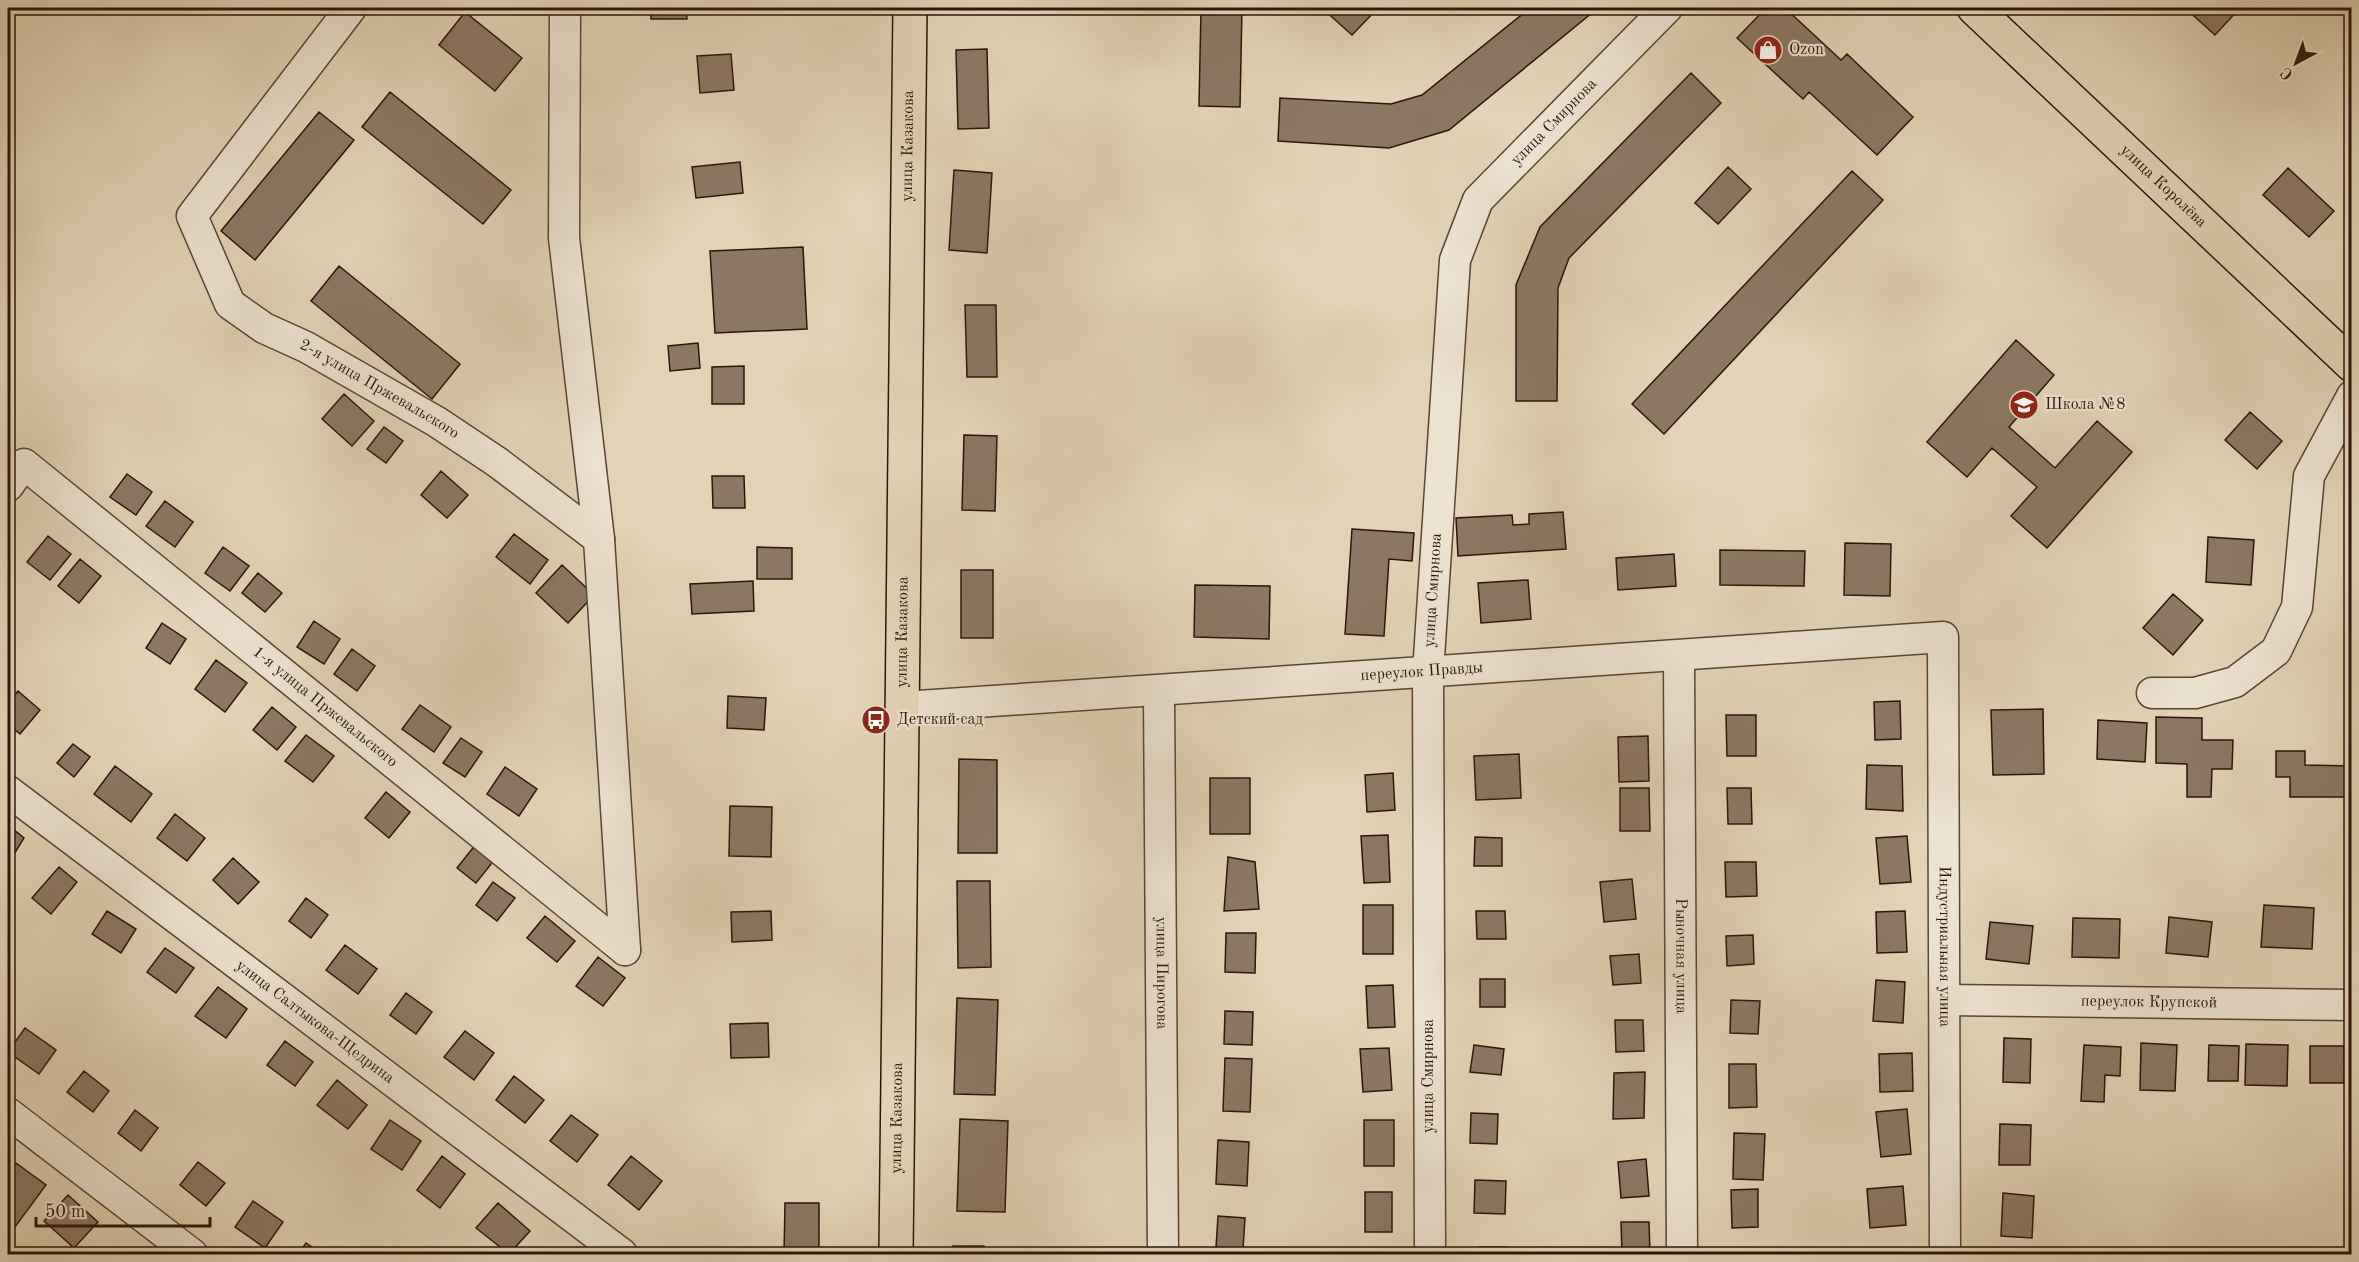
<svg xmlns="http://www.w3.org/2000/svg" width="2359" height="1262" viewBox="0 0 2359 1262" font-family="'Old Standard TT',serif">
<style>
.building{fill:#8c7764;stroke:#2e140b;stroke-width:1.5}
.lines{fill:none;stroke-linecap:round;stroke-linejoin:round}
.minor-casing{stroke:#5b4436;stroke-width:33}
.major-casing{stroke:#2e140b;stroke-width:36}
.highway-casing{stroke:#2e140b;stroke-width:36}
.minor{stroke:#ece2d0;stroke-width:30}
.major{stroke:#e2d3b6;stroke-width:33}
.highway{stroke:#e2d3b6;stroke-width:33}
.labels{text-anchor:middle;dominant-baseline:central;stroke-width:4.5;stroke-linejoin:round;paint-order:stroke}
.poi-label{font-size:16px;fill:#2e140b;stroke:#ece2d0;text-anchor:start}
.street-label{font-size:16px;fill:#2e140b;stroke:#ece2d0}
</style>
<rect width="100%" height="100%" fill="#e2d3b6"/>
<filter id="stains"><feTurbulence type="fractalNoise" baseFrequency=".00333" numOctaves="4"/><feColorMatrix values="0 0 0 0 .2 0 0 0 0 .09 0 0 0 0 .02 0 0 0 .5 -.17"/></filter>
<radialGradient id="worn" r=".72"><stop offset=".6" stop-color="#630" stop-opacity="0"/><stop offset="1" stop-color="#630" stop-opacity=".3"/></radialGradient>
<path class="building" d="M651,8h35l1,11h-36z
M1201,8h41l-2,99 -41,-1z
M1322,8h56l-26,27z
M1530,8h68l-149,122 -60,18 -111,-7 2,-43 111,6 31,-9z
M1766,8h19l56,52 6,-6 66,63 -36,38 -68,-63 -6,7 -66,-61z
M2185,8h55l-25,27z
M465,12l57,46 -27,33 -56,-46z
M987,49l2,79 -31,1 -2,-79z
M731,54l3,36 -34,3 -3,-37z
M1691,73l30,30 -152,155 -11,30 -1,113h-41v-116l24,-58z
M390,92l121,98 -28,34 -121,-97z
M319,112l35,28 -99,120 -34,-29z
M740,162l3,31 -47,5 -4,-31z
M1728,167l23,22 -33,35 -23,-21z
M2288,168l46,43 -25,26 -46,-42z
M954,170l38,3 -5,80 -38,-3z
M1852,171l31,29 -219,234 -32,-30z
M803,247l4,82 -92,4 -5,-82z
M339,266l121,98 -28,35 -121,-98z
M965,305h31l1,72h-30z
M2016,340l38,35 -45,52 46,41 42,-47 35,31 -85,96 -36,-32 26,-29 -45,-39 -25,29 -40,-35z
M698,343l2,25 -30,3 -2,-25z
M744,366v38h-32v-37z
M344,394l30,27 -22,25 -30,-27z
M2250,412l32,29 -25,28 -32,-29z
M384,427l19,14 -17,22 -19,-14z
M964,435l33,1 -2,75 -33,-1z
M441,471l27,24 -21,23 -26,-23z
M127,474l25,18 -16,23 -26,-18z
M712,476h32l1,32h-32z
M165,501l28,21 -18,25 -29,-21z
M1563,512l3,37 -108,7 -2,-38 56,-3 1,10 16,-1v-10z
M1352,529l62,4 -2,28 -23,-2 -5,77 -39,-2z
M514,534l34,26 -18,24 -34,-27z
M48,536l23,18 -21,26 -23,-18z
M2208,537l46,3 -3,45 -45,-3z
M1845,543l46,1 -1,52 -46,-1z
M223,547l26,19 -19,25 -25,-18z
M757,547l35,1v31h-35z
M1720,550l85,1 -1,35 -84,-1z
M1674,554l2,32 -58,4 -2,-32z
M80,559l21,17 -22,27 -21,-17z
M562,565l32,30 -26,28 -32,-30z
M961,570h32v68h-32z
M258,573l24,20 -17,19 -23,-19z
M1528,580l3,39 -50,4 -3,-40z
M753,581l1,30 -62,3 -2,-30z
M1195,585l75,1 -1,53 -75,-2z
M2173,594l30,26 -30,35 -30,-27z
M314,621l26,18 -16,25 -27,-17z
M162,623l24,16 -16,25 -24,-16z
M352,649l23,17 -18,25 -23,-17z
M216,660l31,23 -22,29 -30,-23z
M18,691l22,19 -20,24 -12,-10v-21z
M728,696l38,2 -2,32 -37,-2z
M1900,701l1,38 -26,1 -1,-38z
M420,705l31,22 -17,25 -32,-23z
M272,707l24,20 -19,23 -24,-20z
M2043,709l1,65 -51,1 -2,-65z
M1726,715h30v41h-29z
M2156,717l46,1v22h31l-1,29h-20l-1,28h-24v-33l-31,-1z
M2098,720l49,3 -2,39 -48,-3z
M306,735l28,21 -21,26 -28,-21z
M1648,736l1,45 -30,1 -1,-45z
M461,738l21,14 -17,25 -22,-14z
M73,744l17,13 -16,20 -17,-14z
M2276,751h29v14l47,1v31h-62v-20h-14z
M1519,754l2,44 -45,2 -2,-44z
M959,759l38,1v93h-39z
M1867,765l35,1 1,45 -37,-2z
M115,766l37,28 -21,28 -37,-28z
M505,767l32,22 -18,27 -32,-22z
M1393,773l2,37 -28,2 -2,-37z
M1210,778h40v56h-40z
M1620,788h29l1,43h-30z
M1727,788h24l1,36h-24z
M386,792l24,20 -21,26 -24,-20z
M730,806l42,1 -1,50 -42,-1z
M175,814l30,24 -18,23 -30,-23z
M8,825l16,13 -16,26z
M1388,835l2,47 -26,1 -3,-47z
M1907,836l4,46 -31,2 -4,-46z
M1475,837l27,1v28h-28z
M476,844l19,15 -19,24 -19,-15z
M1228,857l27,5 4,47 -35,2z
M233,858l26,24 -21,22 -25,-24z
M1725,862h31l1,34 -31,1z
M59,867l18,15 -26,32 -19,-16z
M1632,879l4,40 -32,3 -4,-40z
M957,881h33l1,86 -33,1z
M493,882l22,16 -18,23 -21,-16z
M306,898l22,17 -17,23 -22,-17z
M1363,905h30v49h-30z
M2264,905l50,3 -2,41 -51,-2z
M107,911l29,18 -15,24 -29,-19z
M771,911l1,29 -40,2 -1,-30z
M1476,911h29l1,28h-29z
M1905,911l2,41 -30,1 -1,-41z
M545,916l30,25 -18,21 -30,-24z
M2169,917l43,5 -4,35 -42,-4z
M2073,918l47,1 -1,39 -47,-1z
M1990,922l43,4 -4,38 -43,-5z
M1226,933h30l-1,40 -30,-1z
M1753,935l1,29 -27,2 -1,-30z
M345,945l32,24 -19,25 -32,-24z
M165,948l29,20 -18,25 -29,-21z
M1639,954l2,29 -28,2 -3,-29z
M598,957l27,21 -22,28 -27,-20z
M1480,979h25v28h-25z
M1876,980l29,2 -2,41 -30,-2z
M1393,985l2,42 -27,1 -2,-42z
M218,987l29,22 -21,29 -31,-22z
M406,993l26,19 -16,22 -26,-19z
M957,998l41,2 -3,95 -41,-1z
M1731,1000l29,1 -2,33 -28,-1z
M1225,1011l28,1 -1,33 -28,-1z
M1615,1020h28l1,31 -28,1z
M768,1023l1,34 -38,1 -1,-34z
M25,1028l31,22 -17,24 -31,-22z
M465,1031l29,22 -20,27 -30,-23z
M2004,1038l27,1 -1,44 -27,-1z
M285,1041l28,21 -18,24 -28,-21z
M2141,1043l36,2 -2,46 -35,-1z
M2246,1044l42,1 -1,41 -42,-1z
M1474,1045l30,4 -3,26 -31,-3z
M2084,1045l37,2 -1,29 -15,-1 -1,27 -23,-1z
M2209,1045l30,1 -1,35h-30z
M2310,1046h34v37h-34z
M1389,1048l3,42 -29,2 -3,-43z
M1912,1053l1,38 -33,1 -1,-38z
M1225,1058l27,1 -2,53 -27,-1z
M1729,1064h27l1,43 -28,1z
M84,1071l25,20 -16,21 -26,-20z
M1645,1072l-1,46 -31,1 1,-46z
M514,1076l30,24 -19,23 -29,-23z
M337,1080l30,25 -19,24 -31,-24z
M1907,1109l4,45 -30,3 -5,-45z
M135,1110l23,18 -17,23 -23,-18z
M1471,1113l27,1 -1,30 -27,-1z
M571,1115l27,20 -21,27 -27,-21z
M960,1119l48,2 -3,91 -48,-1z
M390,1120l31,21 -19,29 -31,-21z
M1364,1120h30v46h-30z
M2000,1124l31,1 -1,40h-31z
M1734,1133l31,1 -2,46 -30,-1z
M1218,1140l31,2 -2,44 -31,-2z
M442,1156l23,18 -25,34 -23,-18z
M631,1156l31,25 -23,29 -31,-25z
M1646,1159l3,37 -28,2 -3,-36z
M198,1162l27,21 -19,23 -26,-21z
M16,1163l30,22 -34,46 -4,-3v-54z
M1475,1180l31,1 -1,33 -31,-1z
M1903,1186l3,39 -36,3 -3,-39z
M1758,1189v38l-26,1 -1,-38z
M1365,1192h27v40h-27z
M2003,1193l31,3 -2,42 -31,-2z
M68,1195l30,27 -24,26 -30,-27z
M253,1201l30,21 -18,26 -30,-21z
M498,1203l32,28 -21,23 -33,-26z
M785,1203h34v51h-35z
M1218,1216l27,2 -2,31 -27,-2z
M1621,1222h28l1,32h-28z
M306,1243l16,11h-24z
M953,1246h31l1,8h-32z
M1479,1247h27v7h-27z"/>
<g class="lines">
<g class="minor-casing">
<g id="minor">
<path id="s1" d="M351,8l-159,208 38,88 34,24 42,19 131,75 60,40 102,77"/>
<path d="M565,8l-1,230 35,301 26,411"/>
<path id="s2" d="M8,486l16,-22 601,486"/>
<path id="s3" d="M1679,656l3,598"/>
<path id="s4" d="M1159,691l4,563"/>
<path d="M2152,693h43l40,-11 41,-31 21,-44 12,-131 43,-80"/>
<path id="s5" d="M903,707l1040,-70 2,617"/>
<path id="s6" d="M8,791l614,463"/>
<path id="s7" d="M1945,1000l407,5"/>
<path d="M8,1113l184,141"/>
<path id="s8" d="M1430,1254l-2,-581 27,-413 23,-60 189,-192"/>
</g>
</g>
<g class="major-casing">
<g id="major">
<path id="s9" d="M896,1254l14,-1246"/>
</g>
</g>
<g class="highway-casing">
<g id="highway">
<path id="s10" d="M1974,8l378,357"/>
</g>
</g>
<use href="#minor" class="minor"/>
<use href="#major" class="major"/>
<use href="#highway" class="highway"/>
</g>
<defs>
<g id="shop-disc" transform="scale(1.5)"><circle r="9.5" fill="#8f2418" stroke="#ece2d0"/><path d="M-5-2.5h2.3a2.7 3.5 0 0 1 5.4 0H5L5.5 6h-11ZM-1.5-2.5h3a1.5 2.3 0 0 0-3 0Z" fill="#fff"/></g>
<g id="school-disc" transform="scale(1.5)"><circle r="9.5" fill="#8f2418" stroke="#ece2d0"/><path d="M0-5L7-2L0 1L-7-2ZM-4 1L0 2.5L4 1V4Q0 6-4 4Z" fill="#fff"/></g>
<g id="bus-disc" transform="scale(1.5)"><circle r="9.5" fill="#8f2418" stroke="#ece2d0"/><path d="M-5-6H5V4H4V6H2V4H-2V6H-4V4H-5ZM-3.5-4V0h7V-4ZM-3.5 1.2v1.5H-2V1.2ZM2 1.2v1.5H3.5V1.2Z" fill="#fff"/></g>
</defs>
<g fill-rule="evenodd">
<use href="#shop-disc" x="1768" y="50"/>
<use href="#school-disc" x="2024" y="405"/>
<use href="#bus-disc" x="876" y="720"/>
</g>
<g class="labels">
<g class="poi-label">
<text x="1789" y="50">Ozon</text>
<text x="2045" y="405">Школа №8</text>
<text x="897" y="720">Детский сад</text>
</g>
<g class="street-label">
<text stroke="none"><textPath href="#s8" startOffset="1168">улица Смирнова</textPath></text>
<text stroke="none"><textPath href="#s9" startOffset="1108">улица Казакова</textPath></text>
<text stroke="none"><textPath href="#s10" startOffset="260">улица Королёва</textPath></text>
<text stroke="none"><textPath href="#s1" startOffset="530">2-я улица Пржевальского</textPath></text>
<text stroke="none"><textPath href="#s8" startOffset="664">улица Смирнова</textPath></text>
<text stroke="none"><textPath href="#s9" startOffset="622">улица Казакова</textPath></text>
<text stroke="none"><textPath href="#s5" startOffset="520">переулок Правды</textPath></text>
<text stroke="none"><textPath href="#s2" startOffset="414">1-я улица Пржевальского</textPath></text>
<text stroke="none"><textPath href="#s5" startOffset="1352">Индустриальная улица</textPath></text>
<text stroke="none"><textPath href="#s3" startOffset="300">Рыночная улица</textPath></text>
<text stroke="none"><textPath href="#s4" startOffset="282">улица Пирогова</textPath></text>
<text stroke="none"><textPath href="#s7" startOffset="204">переулок Крупской</textPath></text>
<text stroke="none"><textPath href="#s6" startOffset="384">улица Салтыкова-Щедрина</textPath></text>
<text transform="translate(1429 1076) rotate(-90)">улица Смирнова</text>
<text stroke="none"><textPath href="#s9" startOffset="136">улица Казакова</textPath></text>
</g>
</g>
<rect width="2359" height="1262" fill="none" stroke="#e2d3b6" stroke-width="30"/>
<rect x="9" y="9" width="2341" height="1244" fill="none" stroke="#2e140b" stroke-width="3"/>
<rect x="15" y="15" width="2329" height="1232" fill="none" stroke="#2e140b" stroke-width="1.5"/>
<g transform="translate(2296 63) rotate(221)" stroke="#ece2d0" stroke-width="4.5" paint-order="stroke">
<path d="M0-4.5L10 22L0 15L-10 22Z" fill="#2e140b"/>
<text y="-9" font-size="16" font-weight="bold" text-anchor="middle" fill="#2e140b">С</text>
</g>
<path d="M36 1217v9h174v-9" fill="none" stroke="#2e140b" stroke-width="3"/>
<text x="45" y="1217" font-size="18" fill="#2e140b" stroke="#ece2d0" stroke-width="4.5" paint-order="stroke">50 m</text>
<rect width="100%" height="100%" filter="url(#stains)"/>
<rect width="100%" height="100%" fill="url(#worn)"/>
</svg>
